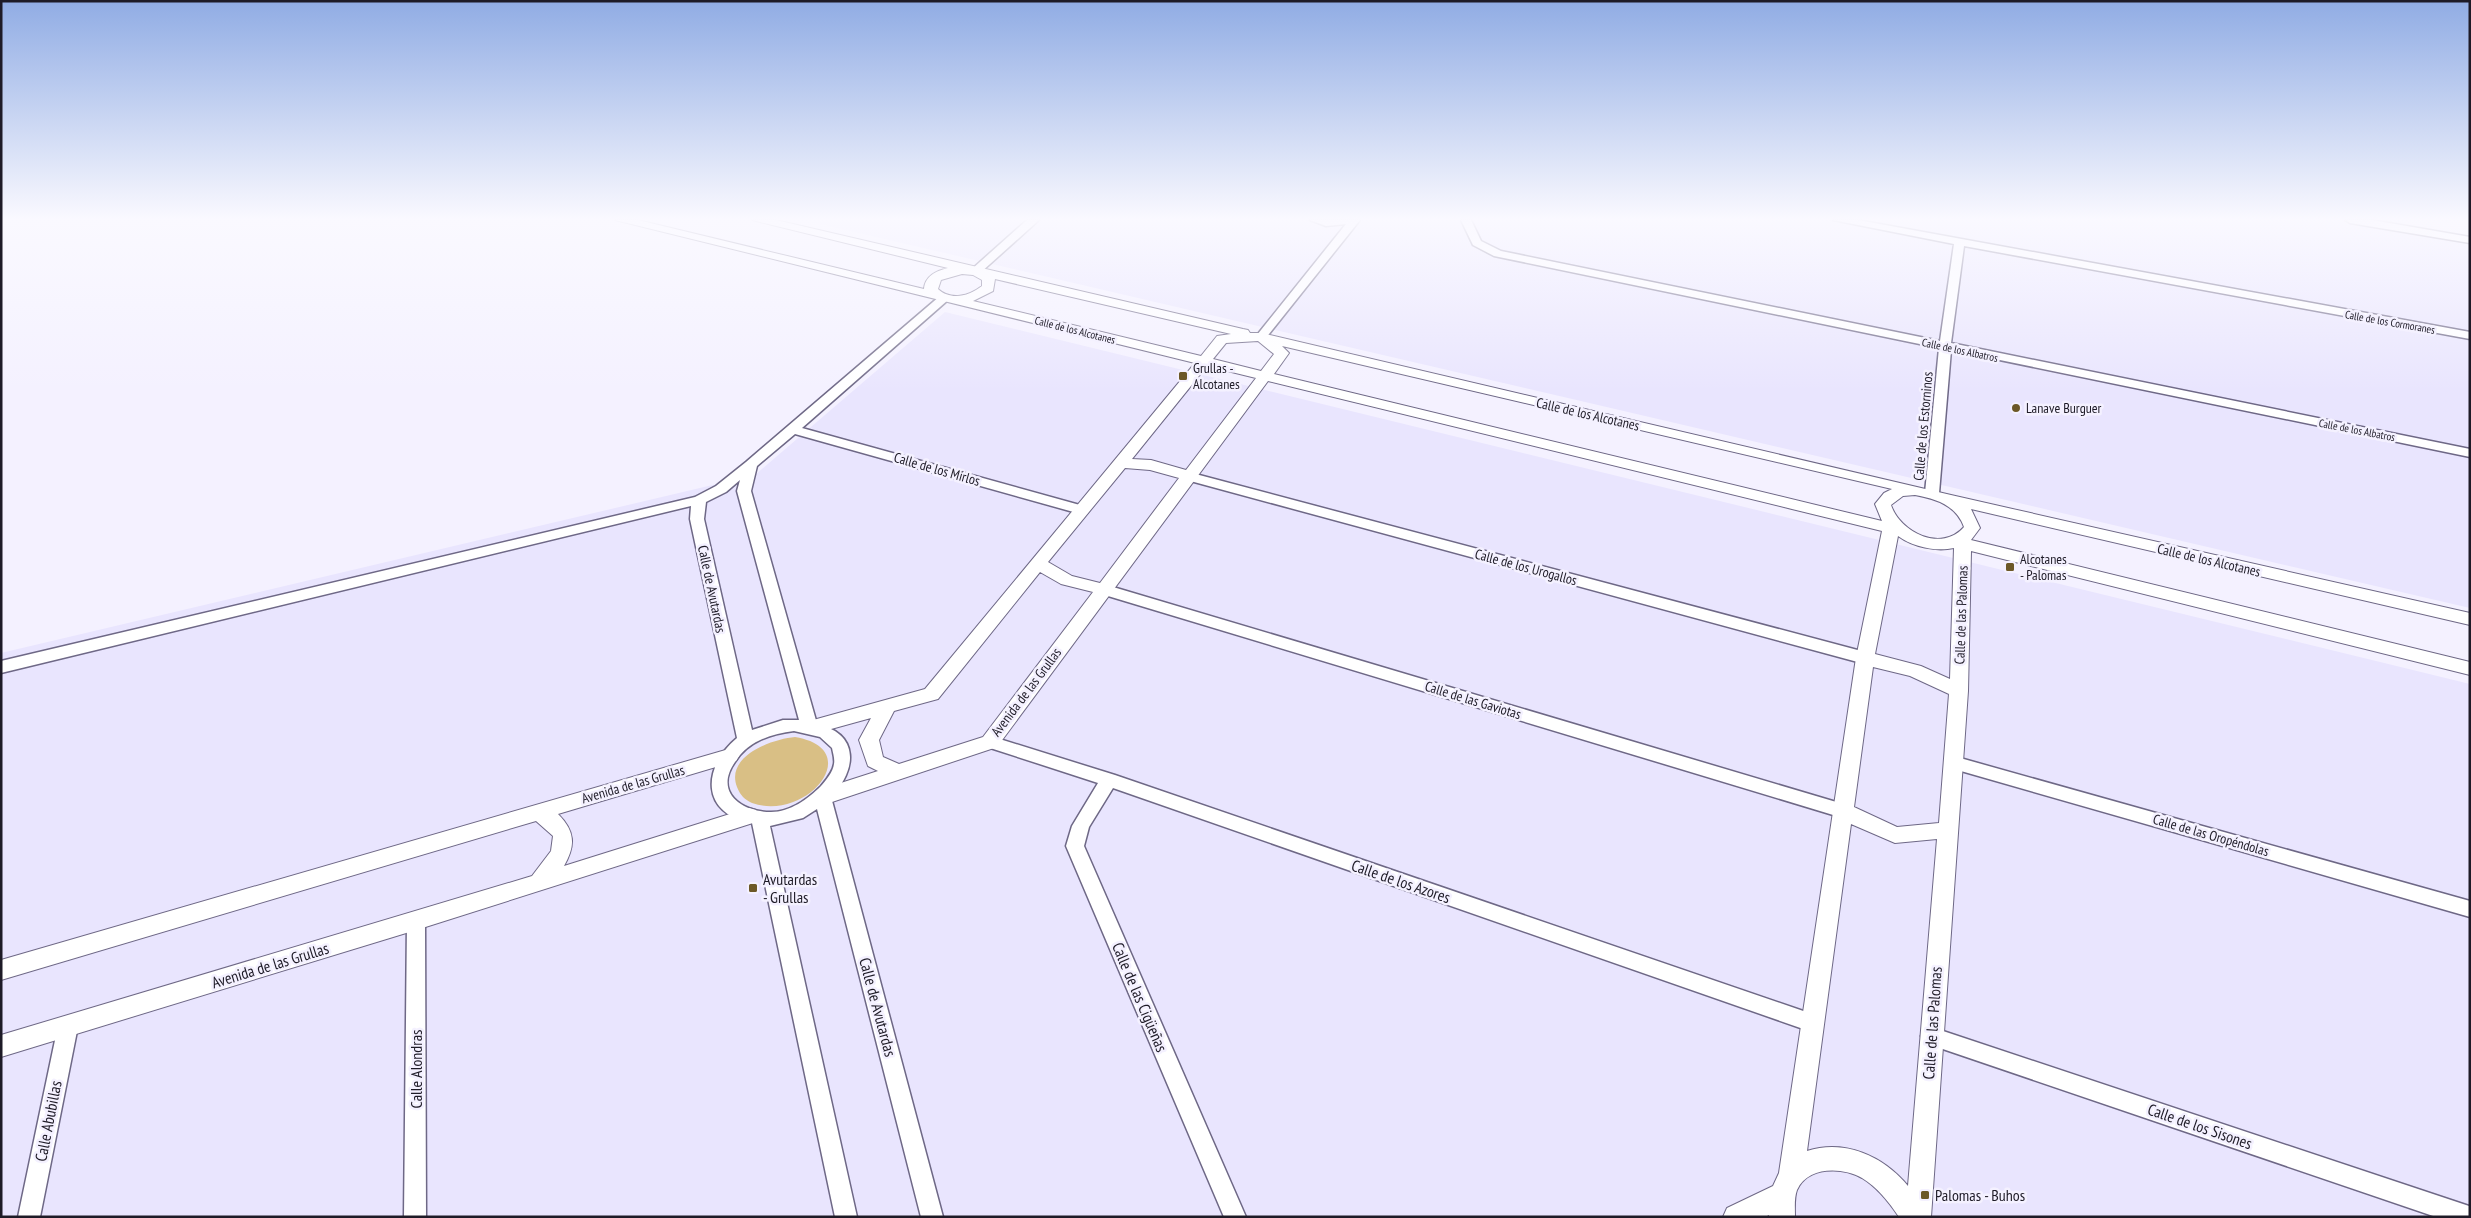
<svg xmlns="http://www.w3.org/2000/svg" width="2471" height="1218" viewBox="0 0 2471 1218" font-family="'PT Sans Narrow',sans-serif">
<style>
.built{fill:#e9e5fe}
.green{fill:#d9bf85}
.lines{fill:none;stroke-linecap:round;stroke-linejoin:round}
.minor-casing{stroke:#6e6886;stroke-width:3}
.tertiary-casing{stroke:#6e6886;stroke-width:2}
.minor{fill:#fff;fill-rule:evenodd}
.tertiary{fill:#fff;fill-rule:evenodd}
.poi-dot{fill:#6c5827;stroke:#f4f1ff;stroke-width:2}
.labels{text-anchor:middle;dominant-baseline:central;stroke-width:5;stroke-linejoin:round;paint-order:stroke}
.far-street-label{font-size:11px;fill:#1e1b27;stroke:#f4f1ff}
.poi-label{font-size:14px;fill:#1e1b27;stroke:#f4f1ff;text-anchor:start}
.street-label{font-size:14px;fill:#1e1b27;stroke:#f4f1ff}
.near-poi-label{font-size:16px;fill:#1e1b27;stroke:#f4f1ff;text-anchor:start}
.near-street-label{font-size:16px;fill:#1e1b27;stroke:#f4f1ff}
</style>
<rect width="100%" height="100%" fill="#f4f1ff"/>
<path class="built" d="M803,220h1600l3,10 64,11v367z
M945,312l1525,372v533h-2469v-564l754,-178z"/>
<path class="green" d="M795,737c72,12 12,85 -43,66 -7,-3 -12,-8 -15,-16 -12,-31 35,-48 58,-50z"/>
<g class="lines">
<g class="minor-casing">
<path id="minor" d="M1027,220h12l-59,53h-8v-4z
M1310,220h50l-95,119h-8v-4l89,-111 -20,2z
M1461,220h10l10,21 20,10 439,90 14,-97 -121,-24h25l612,112v7l-506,-93 -13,97 519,106v8l-519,-107 -12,143 -7,4 -7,-4 14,-145 -445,-92 -21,-11z
M2345,220h27l98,17v6l-120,-20z
M944,295l4,1v4l-146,128 285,79 2,3 -2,3h-10l-282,-79 -38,32 -6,25 66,233c43,10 40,46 14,73l112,420h-22l-104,-408 -14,9 -33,8 87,391h-22l-83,-394c-52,-9 -50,-56 -15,-85l-47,-219 1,-13 -690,167v-12l694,-164 21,-11 30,-24 194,-166zM740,480l-3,11 62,229h-16l-31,10 -48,-211 2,-17 20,-10zM794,731l26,6 12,11c1,5 3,11 2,16 -1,8 -8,16 -13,22 -13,13 -31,26 -50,26 -30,0 -57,-20 -36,-50 13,-21 36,-28 59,-31z
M1188,472l677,180 6,2 2,4 -2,4 -6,2 -682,-185 -2,-3 2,-3z
M1103,584l740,220 6,2 3,5 -3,5 -6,2 -745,-225 -2,-4 2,-4z
M990,736l125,39 697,239 7,3 3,6 -3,6 -7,3 -699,-244 -24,39 -5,19 162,371h-22l-158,-371 6,-20 26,-43 -114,-37 -2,-4 2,-4z
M1953,756l517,145v16l-523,-150 -2,-5 2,-5z
M416,913l7,2 2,6 1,296h-22l3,-296 2,-6z
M68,1017l7,3 3,6 -38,191h-22l40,-191 3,-6z
M1931,1027l538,179 1,11h-34l-505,-172 -7,-3 -3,-6 3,-6z"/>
</g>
<g class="tertiary-casing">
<path id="tertiary" d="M615,220h23l286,69c1,-13 12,-18 24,-21l-196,-48h24l467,109 5,1 2,3h11l690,162 519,118v12l-499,-116 9,19 -9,12 499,122v13l-499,-124 -3,140 -37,526h-32c-10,-15 -22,-30 -37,-39 -20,-11 -54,-12 -65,12 -3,8 -2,18 -2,27h-26v-2l-4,2h-42l4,-9 46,-22 6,-13 77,-515 26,-127 -614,-150 -271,366 -171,57 -7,-2 -3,-6 3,-6 59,-19 -10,-5 -9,-26 12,-22 -58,16 -7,-2 -3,-5 3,-5 119,-33 270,-326zM962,274l11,1 9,5v6c-13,10 -31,15 -44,3l3,-9zM995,279l236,55 -14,2 -16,20 -228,-55 20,-10zM1258,341l16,13 -13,17 -48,-12 13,-16zM1282,346l610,143 -8,4 -9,11 7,17 -608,-147 15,-21zM1207,366l49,12 -70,92 -35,-10 -19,-1zM1125,468l25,2 29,8 -79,105 -28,-7 -24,-14zM1915,495c21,4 41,10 49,32 -23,26 -64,5 -73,-22l12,-9zM1898,536c15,11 38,16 56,12l-4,131 -29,-13 -46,-12zM1040,572l21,12 32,8 -110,145 -84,27 -16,-7 -4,-17 15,-29 44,-12zM1873,667l37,9 39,18 -10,129 -42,4 -43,-20zM1851,824l44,19 42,-4 -29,347c-25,-30 -63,-47 -101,-35z
M729,749l7,2 3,5 -3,5 -178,53c17,17 18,31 6,52l185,-58 7,2 3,6 -3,6 -340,108 -415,127v-22l531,-159 19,-25 2,-15 -17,-15 -535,159v-20z"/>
</g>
<use href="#minor" class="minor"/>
<use href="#tertiary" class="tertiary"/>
</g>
<linearGradient id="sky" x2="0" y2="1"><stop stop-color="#90ace4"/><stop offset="0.56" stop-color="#faf9ff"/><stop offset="1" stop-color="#faf9ff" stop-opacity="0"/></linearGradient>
<rect width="2471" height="391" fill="url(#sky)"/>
<g class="poi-dot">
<rect x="1178" y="371" width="10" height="10" rx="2.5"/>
<circle cx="2016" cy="408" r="5"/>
<rect x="2005" y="562" width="10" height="10" rx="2.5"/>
<rect x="748" y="883" width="10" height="10" rx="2.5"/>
<rect x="1920" y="1190" width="10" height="10" rx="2.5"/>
</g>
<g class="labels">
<g class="far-street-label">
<text transform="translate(2390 322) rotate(10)">Calle de los Cormoranes</text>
<text transform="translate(1075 330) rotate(14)">Calle de los Alcotanes</text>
<text transform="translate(1960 350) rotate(12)">Calle de los Albatros</text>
<text transform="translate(2357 430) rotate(11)">Calle de los Albatros</text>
</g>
<g class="poi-label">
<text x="1193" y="368">Grullas -<tspan x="1193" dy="16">Alcotanes</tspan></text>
<text x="2026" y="408">Lanave Burguer</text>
<text x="2020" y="559">Alcotanes<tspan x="2020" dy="16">- Palomas</tspan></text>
</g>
<g class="street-label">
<text transform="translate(1588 414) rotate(13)">Calle de los Alcotanes</text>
<text transform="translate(1923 426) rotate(-85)">Calle de los Estorninos</text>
<text transform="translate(937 469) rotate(16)">Calle de los Mirlos</text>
<text transform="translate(2209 560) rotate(13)">Calle de los Alcotanes</text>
<text transform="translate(1526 567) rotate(15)">Calle de los Urogallos</text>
<text transform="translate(712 589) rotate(78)">Calle de Avutardas</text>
<text transform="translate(1961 615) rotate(-88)">Calle de las Palomas</text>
<text transform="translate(1026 692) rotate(-53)">Avenida de las Grullas</text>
<text transform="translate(1473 700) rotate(17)">Calle de las Gaviotas</text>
<text transform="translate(633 784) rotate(-16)">Avenida de las Grullas</text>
<text transform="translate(2211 835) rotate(16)">Calle de las Oropéndolas</text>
</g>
<g class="near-poi-label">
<text x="763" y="879">Avutardas<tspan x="763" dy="18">- Grullas</tspan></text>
<text x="1935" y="1195">Palomas - Buhos</text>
</g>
<g class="near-street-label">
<text transform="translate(1401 881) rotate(19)">Calle de los Azores</text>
<text transform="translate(270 965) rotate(-17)">Avenida de las Grullas</text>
<text transform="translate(1140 997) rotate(67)">Calle de las Cigüeñas</text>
<text transform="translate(878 1007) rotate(75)">Calle de Avutardas</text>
<text transform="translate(1932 1023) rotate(-86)">Calle de las Palomas</text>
<text transform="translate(416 1069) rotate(-90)">Calle Alondras</text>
<text transform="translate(48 1121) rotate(-79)">Calle Abubillas</text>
<text transform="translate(2200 1126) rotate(19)">Calle de los Sisones</text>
</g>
</g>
<rect width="2471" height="1218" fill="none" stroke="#1e1b27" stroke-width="5"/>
</svg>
